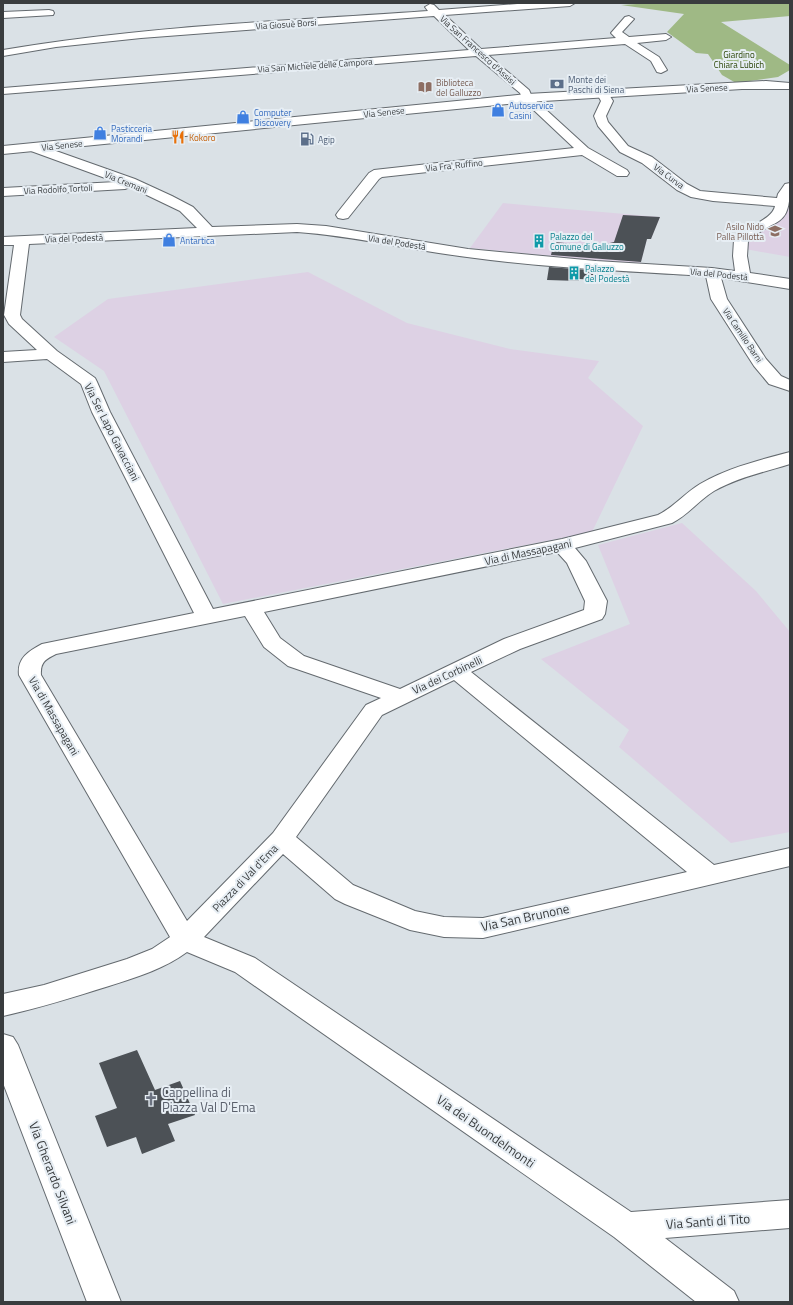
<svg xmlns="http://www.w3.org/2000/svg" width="793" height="1305" viewBox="0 0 793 1305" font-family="'Titillium Web',sans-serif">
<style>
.education{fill:#ddd1e4}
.green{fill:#9fb985}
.building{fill:#4c5156}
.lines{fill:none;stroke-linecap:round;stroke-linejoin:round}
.minor-casing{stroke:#646a6f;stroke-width:2}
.secondary-casing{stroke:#646a6f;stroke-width:2}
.minor{fill:#fff;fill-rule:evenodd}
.secondary{fill:#fff;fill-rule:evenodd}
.labels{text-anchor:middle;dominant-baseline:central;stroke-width:4;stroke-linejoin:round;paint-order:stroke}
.far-street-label{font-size:9px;fill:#393c3e;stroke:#e7eef4}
.far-park-label{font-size:9px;fill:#274100;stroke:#e7eef4}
.far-service-label{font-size:9px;fill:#4e5e75;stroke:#e7eef4;text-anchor:start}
.far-education-label{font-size:9px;fill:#785e54;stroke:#e7eef4;text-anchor:start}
.far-shop-label{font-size:9px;fill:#366cbe;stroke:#e7eef4;text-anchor:start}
.far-food-label{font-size:9px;fill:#c56008;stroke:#e7eef4;text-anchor:start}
.far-culture-label{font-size:9px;fill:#0d838f;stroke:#e7eef4;text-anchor:start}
.street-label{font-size:11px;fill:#393c3e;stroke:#e7eef4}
.near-street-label{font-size:13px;fill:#393c3e;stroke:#e7eef4}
.near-worship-label{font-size:13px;fill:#5b616d;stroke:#e7eef4;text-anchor:start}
</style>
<rect width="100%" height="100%" fill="#dae1e6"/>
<path class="education" d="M790,200v57l-45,-8 6,-13 36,-26z
M503,203l63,6 94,8 -9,22h-4l-7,26 -170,-17z
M308,272l99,51 103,26 89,12 -11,17 55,48 -51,106 -369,72 -119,-233 -50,-34 54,-38z
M682,523l74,68 34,41v200l-59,11 -112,-96 10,-17 -88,-71 89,-35 -32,-79z"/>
<path class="green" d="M652,3h138v13l-69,6 69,43v5l-12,7 -42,6 -14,-8 -14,-21 -12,-1 -29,-21 17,-18 -63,-9z"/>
<path class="building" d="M623,215l37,2 -9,22h-4l-6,23 -90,-7 3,-13 43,4 17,-4z
M549,267l51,4 -1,9 -20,-1v2l-32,-1z
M137,1050l18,40 25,-9 15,34 -27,9 7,17 -33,13 -6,-17 -29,10 -12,-31 22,-8 -18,-45z"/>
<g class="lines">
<g class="minor-casing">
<path id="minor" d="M530,3h45l-5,3 -125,9 36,34 135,-11 -5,-5 14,-16 4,-1 5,3 -12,13 7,5 37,-3 5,3 -5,3 -29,3 22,14 8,13 -6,3 -4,-1 -6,-11 -26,-17 -137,11 41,35 3,7 56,51 39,22 2,3 -2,3h-10l-35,-21 -200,22 -3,2 -31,39 -5,1 -5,-1 -2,-3 2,-3 31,-39 5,-3 200,-22 -51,-48 -3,-7 -44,-37 -473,38v-6l466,-38 -35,-34 -293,22 -85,9 -53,9v-6c140,-24 283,-29 425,-39l-3,-4 5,-3 4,1 5,5z
M49,10l4,1 1,2 -1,2 -50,3v-6z
M602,89l4,1 7,11 -7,15 2,6 20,24 24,11 35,27 13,7 77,7 1,-4 7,-10 5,-1c0,48 -13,32 -42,58l-1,15 3,17 40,6v10l-69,-11 6,21 39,60 15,17 9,4v11l-21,-7 -15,-18 -43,-67 -5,-23c-80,-5 -160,-8 -239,-19 -57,-7 -113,-21 -170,-25l-268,12 -9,71 2,4 35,32 38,27 2,4 13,30 103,197 349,-70 96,-24c16,-8 27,-22 42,-31 27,-16 60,-24 90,-32v12c-26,8 -53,14 -76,27 -15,9 -26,24 -42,32l-97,25 11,13 21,40 -2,13 -3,5 -82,30 -49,23 243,193 76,-17v18l-307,72 -39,-1 -34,-7 -65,-26 -10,-5 -52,-45 -79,83 51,21 376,254 159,-12v28l-125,10 69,53 5,11h-43l-82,-65 -379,-265 -48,-20c-23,17 -50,25 -78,34 -35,11 -70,22 -106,30v-22l41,-9 83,-26 25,-10 18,-12 -151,-262c-2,-17 10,-24 23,-31l152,-31 -102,-201 -11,-28 -34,-25 -44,3v-10l34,-2 -28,-26 -5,-9 10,-70h-11v-8l194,-9 -17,-17 -50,-24 -5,2 -122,7v-8l113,-6 -85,-31 -2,-3 2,-3h8l96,34 37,17 21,11 19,20 85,-3 29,2 142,23 128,12 116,7 23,3 -2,-15 1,-16c10,-14 38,-19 41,-34l-62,-5 -22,-4 -14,-7 -35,-27 -22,-11 -22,-26 -4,-10 7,-15 -5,-9 2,-2zM557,552l10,11 18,38 -1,9 -80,29 -104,50 -96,-33 -24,-18 -16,-26zM245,616l19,31 24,19 93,32 -15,7 -93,128 -86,88 -146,-246c-1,-13 5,-16 15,-21zM454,680l233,192 -204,46 -39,-1 -29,-6 -62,-26 -57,-48 86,-122z"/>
</g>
<g class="secondary-casing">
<path id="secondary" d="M766,81l24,2v6h-48l-215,13 -524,52v-8l524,-52z
M3,1034l10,3 5,8 103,257h-34l-84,-219z"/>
</g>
<use href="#minor" class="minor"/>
<use href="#secondary" class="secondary"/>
</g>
<defs>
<g id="bank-bare" transform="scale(1.08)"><path d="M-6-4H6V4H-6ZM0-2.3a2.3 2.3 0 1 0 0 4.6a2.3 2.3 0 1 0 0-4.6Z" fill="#5c6f8a" stroke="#e7eef4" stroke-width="2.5" paint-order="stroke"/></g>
<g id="library-bare" transform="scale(1.08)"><path d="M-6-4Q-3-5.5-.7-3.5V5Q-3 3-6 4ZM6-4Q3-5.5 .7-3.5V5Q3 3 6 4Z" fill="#8d6e63" stroke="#e7eef4" stroke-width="2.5" paint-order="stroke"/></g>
<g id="shop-bare" transform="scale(1.08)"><path d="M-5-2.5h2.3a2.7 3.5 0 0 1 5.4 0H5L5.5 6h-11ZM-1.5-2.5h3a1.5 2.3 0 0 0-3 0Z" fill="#3f7fe0" stroke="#e7eef4" stroke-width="2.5" paint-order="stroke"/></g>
<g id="restaurant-bare" transform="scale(1.08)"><path d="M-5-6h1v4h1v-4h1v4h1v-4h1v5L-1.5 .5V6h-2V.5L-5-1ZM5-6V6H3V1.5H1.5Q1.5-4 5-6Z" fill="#e8710a" stroke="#e7eef4" stroke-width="2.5" paint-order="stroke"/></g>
<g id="fuel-bare" transform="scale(1.08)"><path d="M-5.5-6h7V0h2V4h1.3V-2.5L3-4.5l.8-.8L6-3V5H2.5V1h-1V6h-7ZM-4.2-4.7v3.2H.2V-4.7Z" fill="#5c6f8a" stroke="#e7eef4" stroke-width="2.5" paint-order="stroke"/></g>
<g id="school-bare" transform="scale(1.08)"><path d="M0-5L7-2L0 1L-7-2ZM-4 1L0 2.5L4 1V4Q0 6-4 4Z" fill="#8d6e63" stroke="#e7eef4" stroke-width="2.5" paint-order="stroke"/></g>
<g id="building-bare" transform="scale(1.08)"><path d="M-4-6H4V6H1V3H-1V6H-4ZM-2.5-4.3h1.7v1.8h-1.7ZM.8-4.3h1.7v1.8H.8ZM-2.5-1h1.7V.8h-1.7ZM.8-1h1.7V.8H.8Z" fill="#0f9aa8" stroke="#e7eef4" stroke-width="2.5" paint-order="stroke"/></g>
<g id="church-bare" transform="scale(1.08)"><path d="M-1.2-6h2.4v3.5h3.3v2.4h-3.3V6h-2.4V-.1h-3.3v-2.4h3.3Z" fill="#6b7280" stroke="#e7eef4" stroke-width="2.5" paint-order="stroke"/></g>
</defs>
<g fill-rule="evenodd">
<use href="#bank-bare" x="557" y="84"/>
<use href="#library-bare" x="425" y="87"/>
<use href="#shop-bare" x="498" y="110"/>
<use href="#shop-bare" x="243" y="117"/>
<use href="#shop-bare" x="100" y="133"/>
<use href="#restaurant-bare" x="178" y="137"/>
<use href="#fuel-bare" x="307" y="139"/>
<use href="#school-bare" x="775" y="231"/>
<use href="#shop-bare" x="169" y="240"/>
<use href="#building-bare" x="539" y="241"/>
<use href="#building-bare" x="574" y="273"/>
<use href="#church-bare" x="151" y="1099"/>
</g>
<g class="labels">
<g class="far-street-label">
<text transform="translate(286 24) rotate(-4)">Via Giosuè Borsi</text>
<text transform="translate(478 50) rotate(42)">Via San Francesco d'Assisi</text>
<text transform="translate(315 65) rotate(-4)">Via San Michele delle Campora</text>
<text transform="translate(707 88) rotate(-3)">Via Senese</text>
<text transform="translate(384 112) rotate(-6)">Via Senese</text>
<text transform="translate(62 145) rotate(-6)">Via Senese</text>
<text transform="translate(454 165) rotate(-6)">Via Fra' Ruffino</text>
<text transform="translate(669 176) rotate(36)">Via Curva</text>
<text transform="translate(126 182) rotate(22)">Via Cremani</text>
<text transform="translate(58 189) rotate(-3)">Via Rodolfo Tortoli</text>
<text transform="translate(74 238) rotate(-2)">Via del Podestà</text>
<text transform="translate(397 242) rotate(9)">Via del Podestà</text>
<text transform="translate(719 274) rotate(6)">Via del Podestà</text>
<text transform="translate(743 335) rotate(56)">Via Camillo Barni</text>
</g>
<g class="far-park-label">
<text x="739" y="54">Giardino<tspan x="739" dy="10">Chiara Lubich</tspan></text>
</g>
<g class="far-service-label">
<text x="568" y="79">Monte dei<tspan x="568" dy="10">Paschi di Siena</tspan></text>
<text x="318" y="139">Agip</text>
</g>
<g class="far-education-label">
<text x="436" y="82">Biblioteca<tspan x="436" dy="10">del Galluzzo</tspan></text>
<text x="764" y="226" text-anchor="end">Asilo Nido<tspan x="764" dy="10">Palla Pillotta</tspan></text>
</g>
<g class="far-shop-label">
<text x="509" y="105">Autoservice<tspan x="509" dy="10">Casini</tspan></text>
<text x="254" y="112">Computer<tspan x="254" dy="10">Discovery</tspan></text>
<text x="111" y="128">Pasticceria<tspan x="111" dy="10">Morandi</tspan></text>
<text x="180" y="240">Antartica</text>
</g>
<g class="far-food-label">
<text x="189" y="137">Kokoro</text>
</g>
<g class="far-culture-label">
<text x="550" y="236">Palazzo del<tspan x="550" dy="10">Comune di Galluzzo</tspan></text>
<text x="585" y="268">Palazzo<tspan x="585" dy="10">del Podestà</tspan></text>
</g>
<g class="street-label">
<text transform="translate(112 432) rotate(63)">Via Ser Lapo Gavacciani</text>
<text transform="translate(528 552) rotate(-12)">Via di Massapagani</text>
<text transform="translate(447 675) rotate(-25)">Via dei Corbinelli</text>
<text transform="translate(54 716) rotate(60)">Via di Massapagani</text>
<text transform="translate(245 878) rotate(-46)">Piazza di Val d'Ema</text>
</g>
<g class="near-street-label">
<text transform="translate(525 917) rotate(-12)">Via San Brunone</text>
<text transform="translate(486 1131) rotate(35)">Via dei Buondelmonti</text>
<text transform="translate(53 1173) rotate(69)">Via Gherardo Silvani</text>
<text transform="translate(708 1221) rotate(-4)">Via Santi di Tito</text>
</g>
<g class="near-worship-label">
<text x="162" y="1092">Cappellina di<tspan x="162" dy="15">Piazza Val D'Ema</tspan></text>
</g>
</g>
<rect width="793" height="1305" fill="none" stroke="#393c3e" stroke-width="8"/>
</svg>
